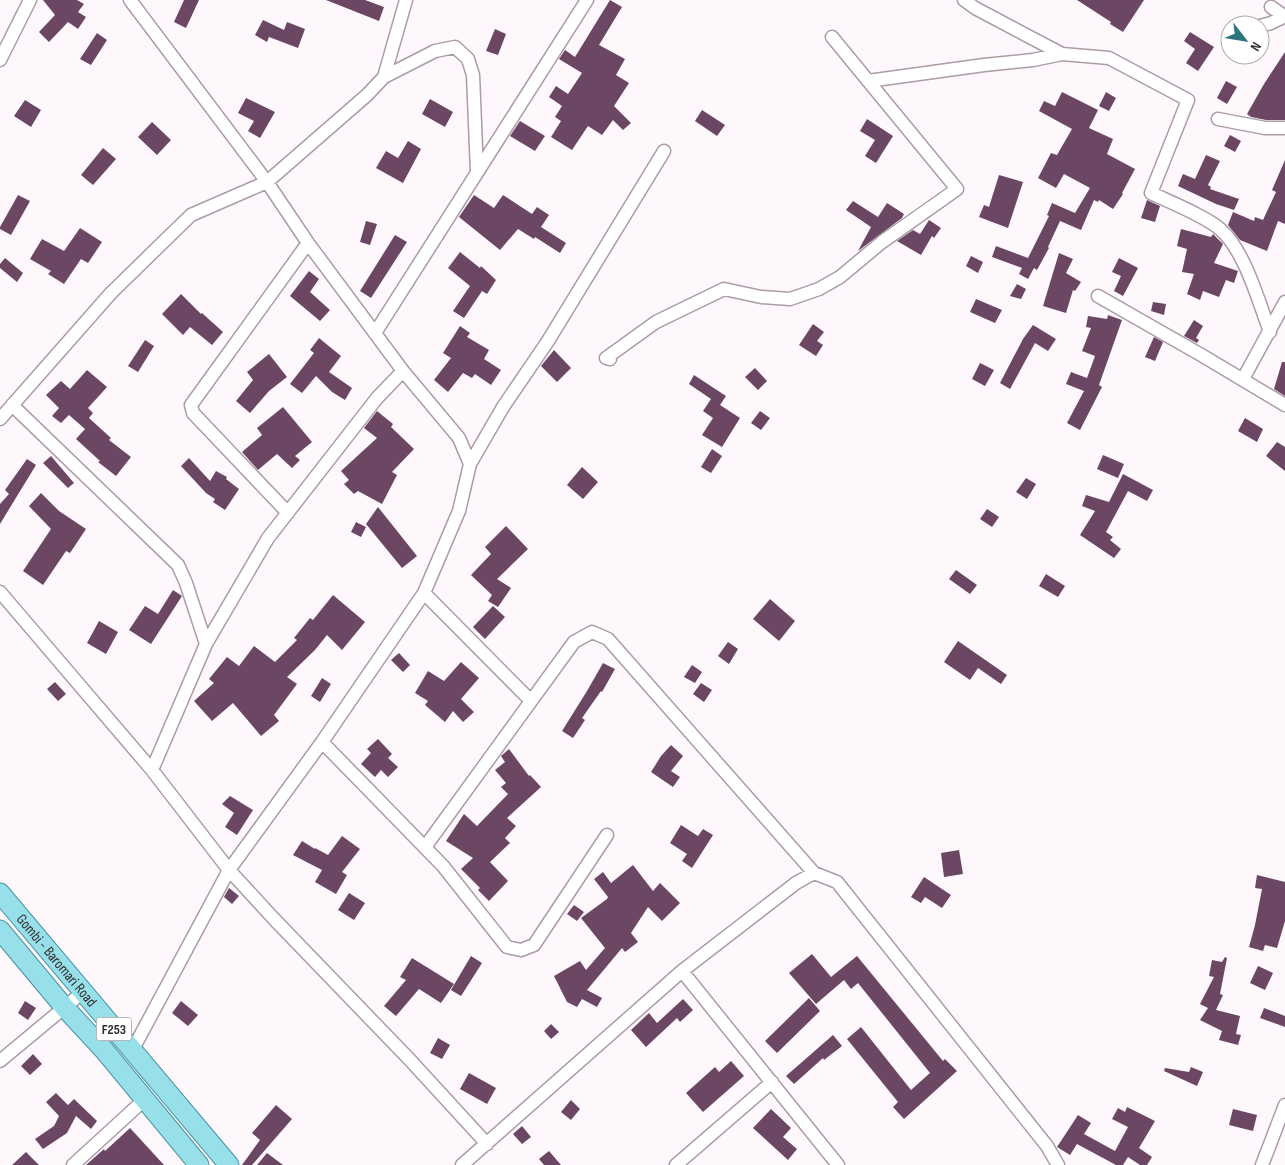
<svg xmlns="http://www.w3.org/2000/svg" width="1285" height="1165" viewBox="0 0 1285 1165" font-family="'Sofia Sans Condensed',sans-serif">
<style>
.building{fill:#6b4764}
.lines{fill:none;stroke-linecap:round;stroke-linejoin:round}
.minor-casing{stroke:#ab9ca7;stroke-width:15}
.primary-casing{stroke:#4793a0;stroke-width:21}
.minor{stroke:#fff;stroke-width:12}
.primary{stroke:#97e0ea;stroke-width:19}
.labels{text-anchor:middle;dominant-baseline:central;stroke-width:5;stroke-linejoin:round;paint-order:stroke}
.shield{fill:#fff;stroke:#706b6e;stroke-width:1}
.shield-label{font-size:14px;font-weight:bold;fill:#322c30}
.street-label{font-size:15px;fill:#322c30;stroke:#fff}
</style>
<rect width="100%" height="100%" fill="#fef8fd"/>
<path class="building" d="M43,0h34l7,4 -6,8 8,5 -8,12 -10,-7 -19,20 -10,-10 16,-17z
M184,0h15l-13,28 -12,-6z
M326,0h39l19,7 -5,14z
M610,0l12,7 -23,38 26,14 -9,16 13,8 -15,23 17,17 -8,7 -10,-10 -11,15 -14,-9 -16,24 -21,-13 10,-16 -6,-4 7,-11 -13,-9 7,-11 12,8 14,-21 -23,-14 6,-9 10,7z
M1077,0h67l-21,32 -13,-8 1,-2z
M263,20l21,10 3,-8 18,7 -7,19 -29,-11 -2,5 -12,-7z
M495,29l11,5 -8,21 -12,-4z
M1190,32l24,15 -16,24 -12,-8 9,-14 -11,-8z
M97,33l10,7 -16,25 -11,-6z
M1285,52v68h-19l-15,-3 -4,-3 17,-30z
M1226,81l11,6 -10,17 -10,-6z
M1062,92l36,18 -9,18 24,11 -6,15 28,15 -13,24 1,1 -10,15 -14,-9 -1,2 -4,-2 -13,30 -21,-9 -12,26 1,1 -12,22 -3,-2 -6,11 -9,-5 3,-6 -30,-11 4,-11 32,12 21,-42 -2,-1 5,-12 23,10 15,-25 -26,-14 -8,14 -18,-10 13,-25 6,2 15,-26 -33,-18 5,-10 11,5z
M1106,92l10,6 -7,13 -10,-5z
M246,98l29,14 -15,26 -12,-7 6,-10 -16,-8z
M430,99l23,13 -8,15 -23,-13z
M25,100l16,10 -10,17 -17,-11z
M702,110l23,15 -8,11 -22,-15z
M867,119l26,17 -17,27 -11,-7 10,-16 -15,-9z
M520,121l25,15 -10,15 -25,-15z
M152,122l19,18 -14,15 -19,-18z
M1230,135l11,6 -6,11 -11,-6z
M408,141l13,8 -18,34 -27,-15 10,-17 12,7z
M103,148l13,11 -23,26 -12,-10z
M1206,155l14,6 -12,24 3,2 -1,2 29,10 -5,11 -18,-6 -38,-18 5,-12 12,5z
M1285,160v64l-7,-3 -11,30 -27,-11 -12,-15 5,-13 21,9 1,-4 8,3 13,-28 -4,-2z
M999,175l24,7 -15,46 -29,-11 5,-12 5,2z
M18,195l12,6 -19,34 -11,-6v-2z
M474,195l20,13 9,-13 29,19 5,-7 12,8 -8,12 25,16 -6,10 -25,-16 -1,2 -16,-10 -18,21 -41,-33z
M1147,200l13,6 -5,16 -14,-4z
M853,201l25,16 9,-14 17,11 -2,4 -44,33 13,-24 -25,-17z
M929,220l12,8 -7,10 -2,-2 -11,19 -24,-14 16,-11 7,4z
M366,221l11,3 -7,21 -10,-3z
M80,228l22,14 -14,21 -7,-4 -17,25 -16,-10 3,-3 -21,-12 12,-20 22,12z
M1181,229l30,8 2,-3 10,10 -9,19 24,8 -4,12 -8,-3 -7,17 -16,-6 -3,9 -13,-6 7,-20 -12,-2 5,-23 -10,-3z
M395,235l12,7 -36,56 -11,-7z
M460,252l20,16 1,-2 15,14 -9,14 -5,-3 -18,27 -11,-7 17,-25 -22,-18z
M1059,253l14,6 -7,14 15,9 -6,9 -2,-1 -7,23 -23,-7z
M971,256l12,6 -5,11 -12,-7z
M5,258l18,15 -6,9 -17,-14v-4z
M1119,258l19,10 -15,28 -9,-5 7,-15 -9,-4z
M309,271l10,8 -9,13 20,18 -10,11 -30,-25z
M1017,284l9,5 -5,10 -11,-3z
M181,294l20,20 1,-1 21,19 -11,13 -22,-18 -7,8 -21,-21z
M976,299l26,11 -7,13 -25,-11z
M1153,302l13,2 -2,11 -13,-4z
M1108,315l14,5 -23,65 3,2 -22,43 -13,-7 17,-32 -18,-7 5,-12 16,6 8,-22 -13,-5 9,-23 -5,-1 2,-11 19,3z
M1194,320l9,6 -7,12 3,2 -2,3 -13,-7z
M813,324l11,8 -7,9 6,4 -7,11 -17,-11z
M1033,325l23,14 -8,12 -13,-8 -25,46 -10,-6 23,-44z
M460,326l10,7 -3,4 22,13 -5,9 17,11 -10,15 -16,-11 -3,4 -9,-5 -15,19 -14,-12 17,-22 -8,-5z
M1154,337l9,5 -8,19 -10,-4z
M319,338l22,18 -12,16 23,16 -7,12 -13,-8 -16,-16 -14,17 -12,-9 24,-31 -4,-3z
M145,340l9,6 -16,26 -10,-6z
M554,350l17,18 -14,14 -16,-16z
M269,354l18,23 -18,14 -19,22 -14,-12 17,-21 -6,-8z
M1282,362h3v34l-11,-7z
M980,363l14,7 -9,16 -13,-7z
M755,368l12,13 -9,9 -13,-13z
M87,370l20,17 -19,21 5,5 -4,5 22,20 -2,2 22,17 -15,19 -18,-14 2,-1 -24,-22 9,-10 -16,-14 -8,8 -9,-7 7,-8 -13,-13 15,-14 9,8z
M694,375l32,21 -6,9 20,13 -18,29 -20,-12 11,-17 -10,-7 8,-12 -22,-15z
M283,407l29,35 -17,14 5,4 -8,8 -15,-14 -19,16 -16,-18 20,-17 -5,-7z
M377,411l16,13 -2,3 23,22 -22,23 5,3 -15,29 -24,-13 -4,3 -10,-10 5,-4 -8,-9 36,-33 -13,-10z
M760,411l10,7 -9,12 -10,-7z
M1245,418l18,11 -6,13 -19,-11z
M1277,442l8,5v24l-19,-15z
M712,449l10,7 -11,17 -10,-6z
M1103,455l21,9 -6,14 -21,-9z
M51,456l23,27 -6,5 -25,-25z
M189,458l21,23 6,-10 11,6 -1,2 13,10 -14,21 -12,-8 2,-3 -9,-6 -25,-27z
M27,459l9,6 -36,59v-20l9,-10 -4,-4z
M582,467l16,15 -15,17 -16,-14z
M1123,474l30,16 -6,11 -19,-10 -22,41 7,5 -3,3 11,9 -7,9 -34,-23 15,-24 -13,-5 4,-11 23,7z
M1026,478l10,6 -9,15 -11,-7z
M41,493l18,18 27,18 -16,24 -4,-2 -23,34 -20,-14 28,-42 -22,-23z
M378,507l39,49 -15,12 -36,-44z
M987,509l12,8 -7,10 -12,-8z
M356,522l10,5 -5,10 -10,-5z
M506,526l22,23 -31,30 14,9 -13,19 -10,-6 4,-6 -21,-20 20,-21 -6,-7z
M956,570l21,15 -7,9 -21,-15z
M1046,574l19,12 -7,11 -19,-11z
M173,590l9,6 -31,48 -22,-14 16,-24 13,8z
M333,595l32,27 -23,28 -15,-15 -12,15 -28,27 10,7 -23,31 5,6 -18,15 -28,-33 -21,18 -18,-20 20,-18 -5,-4 18,-22 12,9 15,-20 21,16 22,-22 -3,-2 16,-20 3,2z
M770,599l25,22 -16,20 -26,-22z
M493,606l12,11 -20,22 -12,-12z
M99,621l19,11 -12,22 -19,-11z
M958,641l49,34 -6,9 -23,-16 -8,12 -26,-18z
M728,642l10,7 -9,15 -11,-8z
M399,653l11,12 -7,7 -12,-12z
M461,662l18,16 -18,21 13,13 -11,10 -10,-11 -8,11 -20,-17 3,-4 -13,-8 13,-22 16,10z
M603,663l12,6 -13,23 -1,-1 -19,27 3,2 -12,18 -11,-7 25,-40z
M692,665l10,7 -7,11 -11,-6z
M322,678l9,6 -11,18 -9,-6z
M55,682l11,12 -8,7 -11,-12z
M701,683l11,7 -8,12 -11,-8z
M378,739l14,15 -4,4 10,9 -10,10 -7,-7 -6,7 -14,-13 10,-11 -4,-4z
M671,745l12,11 -12,15 9,6 -7,10 -22,-15 10,-16z
M509,749l20,27 1,-1 11,12 -34,31 9,8 -11,12 5,5 -20,19 18,19 -19,20 -11,-11 2,-2 -19,-19 12,-11 -27,-17 18,-27 13,12 31,-32 -7,-7 5,-4 -11,-13 10,-8 -4,-6z
M230,796l23,14 -16,25 -12,-8 9,-14 -12,-9z
M681,825l17,11 5,-7 10,6 -21,33 -10,-7 5,-7 -17,-11z
M342,836l18,13 -18,23 5,3 -11,19 -21,-12 7,-12 -29,-15 9,-14 13,8v-1l13,7z
M959,850l4,24 -19,3 -3,-24z
M633,865l20,26 7,-8 20,20 -18,18 -14,-14 -17,26 7,9 -13,10 -3,-4 -35,42 15,8 -5,9 -15,-8 -5,8 -10,-5 -13,-26 26,-15 6,9 19,-22 -24,-30 26,-19 1,-2 -14,-18 9,-7 8,11z
M1257,875l28,7v39l-8,27 -12,-3 -2,6 -14,-4 6,-22 7,-36 -7,-1z
M924,877l27,18 -9,13 -17,-11 -4,6 -10,-6z
M229,888l10,8 -7,8 -8,-7z
M349,893l16,10 -11,17 -16,-10z
M574,905l10,7 -7,9 -10,-7z
M812,954l19,23 26,-21 86,105 2,-2 12,12 -53,48 -11,-12 5,-5 -51,-63 14,-12 50,63 19,-17 -72,-90 -7,6 -7,-9 -28,24 -27,-31z
M471,956l11,7 -21,33 -10,-6z
M1225,957l2,1 -7,36 3,1 -7,15 24,6 -4,18 5,1 -3,10 -19,-5 3,-9 -22,-11 8,-12 -8,-4 14,-27 -5,-1 3,-16 10,2z
M412,958l42,26 -13,19 -22,-14 -23,27 -12,-10 22,-26 -6,-3z
M1258,966l15,7 -8,17 -15,-7z
M809,998l11,13 -43,42 -12,-12z
M683,999l10,11 -13,12 -3,-4 -31,29 -15,-17 18,-17 8,10z
M25,1001l11,7 -8,12 -10,-7z
M181,1001l17,14 -10,11 -16,-13z
M1264,1008l21,8v11l-25,-9z
M551,1024l8,8 -8,7 -7,-8z
M833,1035l9,11 -18,14 -1,-2 -29,26 -8,-8z
M438,1038l12,7 -8,14 -12,-6z
M33,1054l9,10 -12,11 -9,-9z
M731,1061l13,15 -41,36 -17,-19 29,-26 4,5z
M1191,1067l12,5 -6,14 -33,-15 1,-3 24,4z
M469,1073l27,15 -9,16 -27,-15z
M56,1093l12,12 6,-6 23,22 -6,8 -15,-13 -9,17 -24,16 -8,-10 19,-13 5,-10 -13,-14z
M571,1100l9,9 -9,11 -10,-8z
M276,1105l16,14 -40,46h-10l18,-25 -8,-7z
M1127,1107l28,14 -16,27 13,9 -5,8h-7l-12,-8 -5,8h-7l-39,-21 -7,11 -13,-8 21,-32 13,8 -7,11 31,17 13,-24 -16,-8 6,-11 7,4z
M771,1109l20,19 -8,9 14,12 -9,11 -35,-32z
M1233,1109l24,6 -4,16 -24,-6z
M522,1126l9,11 -9,7 -9,-10z
M130,1128l34,37h-78l18,-16 1,2z
M549,1151l12,14h-17l-5,-6z
M26,1152l13,13h-27z
M267,1153l16,12h-26z"/>
<g class="lines">
<g class="minor-casing">
<path id="minor" d="M130,0l137,182 41,61 95,128 56,67 11,26
M964,0l11,8 87,46 47,4 79,42 -37,93c19,9 54,23 69,36 25,22 38,71 50,103
M1271,7l13,9
M1260,26l11,-3 14,-7
M0,60l30,-60
M384,77l51,-26 20,-4 13,12 5,16 4,97
M868,81l116,-16 49,-5 29,-6
M1218,119l47,9h20
M1098,296l105,60 82,49
M375,333l212,-333
M610,359l-4,-1 50,-36 68,-33 37,8 29,2 29,-10 21,-12 42,-35 75,-53 -125,-152
M1243,379l42,-77
M12,405l166,160 8,18 20,61
M0,419l111,-126 80,-78 76,-33 100,-87 17,-18 22,-77
M288,513l-95,-100 -2,-8 117,-162
M0,592l152,178 77,100 45,49 136,141 77,84
M424,593l107,108
M322,742l121,124 64,81 14,3 13,-5 73,-110
M152,770l54,-126 62,-106 109,-140 26,-27
M425,847l149,-205 18,-10 16,7 206,234
M682,971l156,194
M132,1051l97,-181 93,-128 102,-149 35,-82 11,-47 33,-57 45,-66 116,-190
M0,1061l83,-69
M73,1165l71,-65
M462,1165l220,-194 114,-88 18,-10 23,9 210,264 11,19
M676,1165l96,-83
M1262,1165l23,-60"/>
</g>
<g class="primary-casing">
<g id="primary">
<path id="s1" d="M0,893l229,272"/>
<path d="M0,930l65,78 39,42 95,115"/>
</g>
</g>
<use href="#minor" class="minor"/>
<use href="#primary" class="primary"/>
</g>
<g class="labels">
<rect class="shield" x="96.5" y="1017.5" width="35" height="23" rx="4"/>
<g class="shield-label">
<text x="114" y="1029">F253</text>
</g>
<g class="street-label">
<text stroke="none"><textPath href="#s1" startOffset="88">Gombi - Baromari Road</textPath></text>
</g>
</g>
<g transform="translate(1245 40) rotate(121)"><circle r="24" fill="#ffffff" stroke="#adabac"/>
<path d="M0-4L9 19L0 12L-9 19Z" fill="#2d757e"/>
<text y="-8" font-size="14" font-weight="bold" text-anchor="middle" fill="#322c30">N</text>
</g>
</svg>
